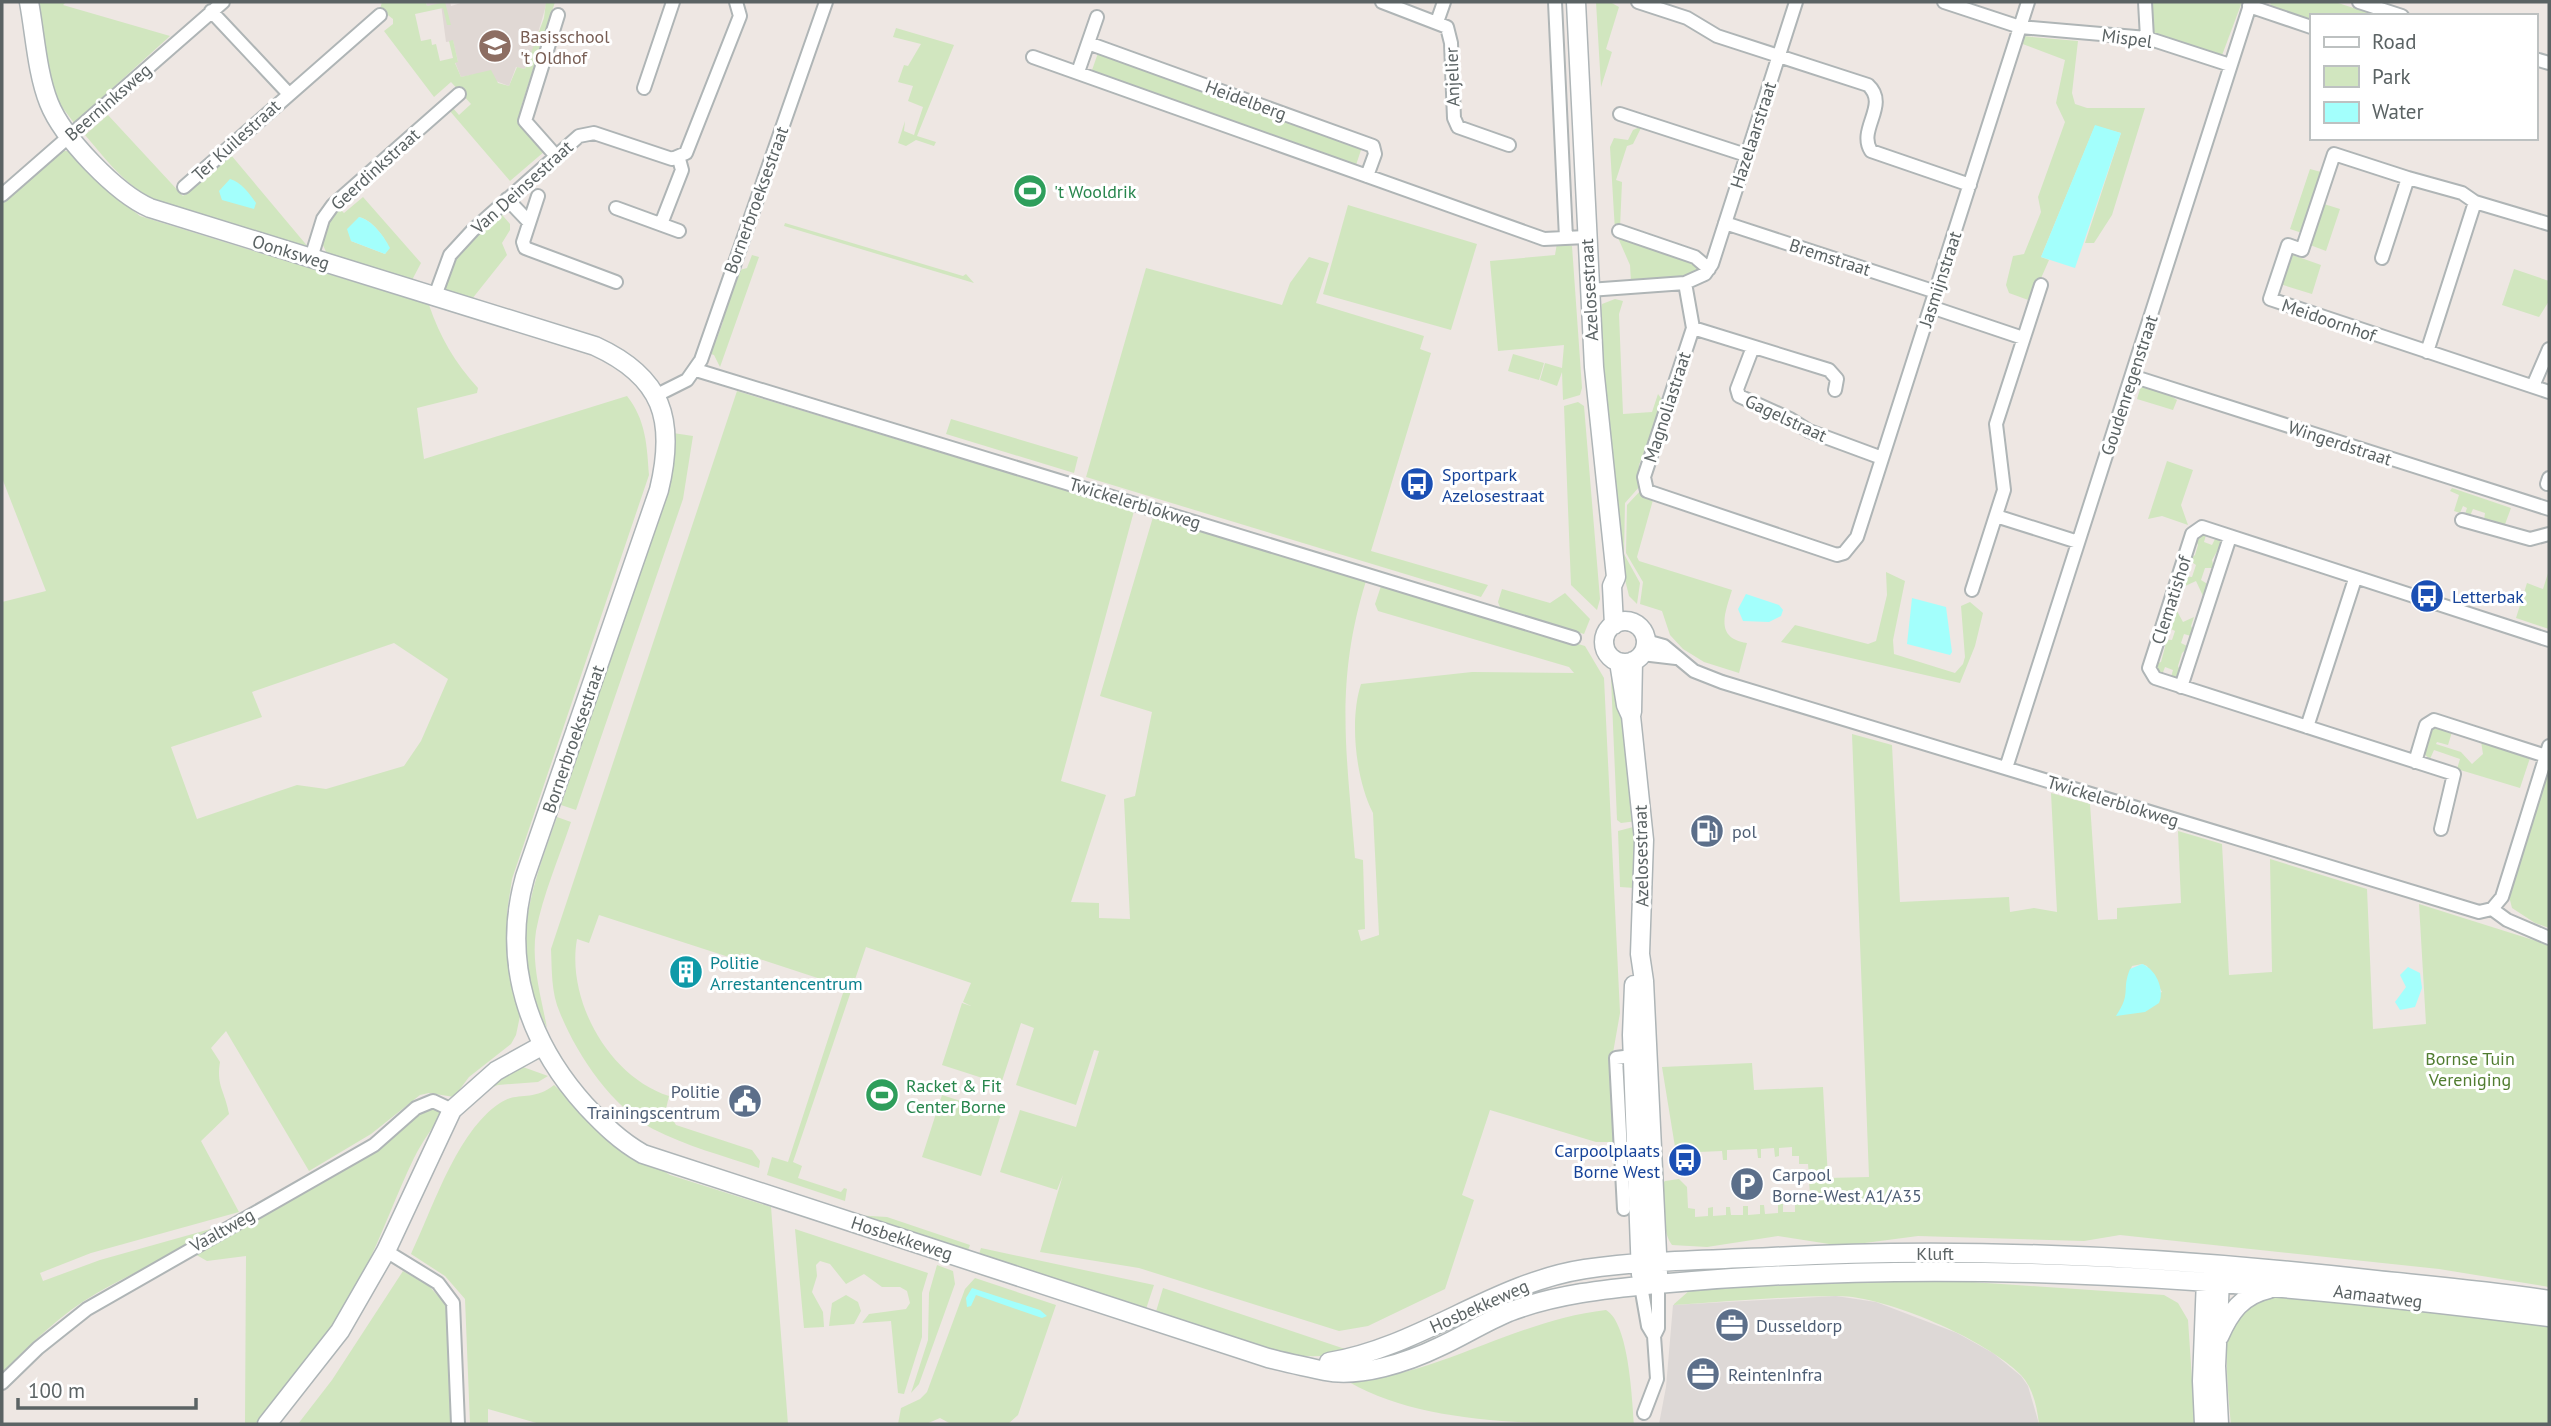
<svg xmlns="http://www.w3.org/2000/svg" width="2551" height="1426" viewBox="0 0 2551 1426" font-family="'PT Sans',sans-serif">
<style>
.industrial{fill:#ddd8d6}
.education{fill:#e0d8d4}
.green{fill:#d1e6bf;fill-rule:evenodd}
.water{fill:#a3fffc}
.lines{fill:none;stroke-linecap:round;stroke-linejoin:round}
.street-casing{stroke:#afb5b6;stroke-width:16}
.secondary-casing{stroke:#aeb5b7;stroke-width:21}
.street{stroke:#fff;stroke-width:12}
.secondary{stroke:#fff;stroke-width:18}
.labels{text-anchor:middle;dominant-baseline:central;stroke-width:6;stroke-linejoin:round;paint-order:stroke}
.education-label{font-size:18px;fill:#785e54;stroke:#fff;text-anchor:start}
.street-label{font-size:18px;fill:#5b6364;stroke:#fff}
.leisure-label{font-size:18px;fill:#27864d;stroke:#fff;text-anchor:start}
.transit-label{font-size:18px;fill:#164399;stroke:#fff;text-anchor:start}
.service-label{font-size:18px;fill:#4e5e75;stroke:#fff;text-anchor:start}
.culture-label{font-size:18px;fill:#0d838f;stroke:#fff;text-anchor:start}
.park-label{font-size:18px;fill:#517d31;stroke:#fff}
</style>
<rect width="100%" height="100%" fill="#eee7e3"/>
<path class="industrial" d="M1836,1296l40,6 81,31 36,20 28,23 7,10 11,38h-380l7,-37 7,-82z"/>
<path class="education" d="M426,2h24l1,4 13,-4h83l-14,48 -8,19 -9,-2 -7,19 -32,-12 -16,3 -6,-15h3l-5,-21 -7,1 -5,-38 -14,2z"/>
<path class="green" d="M34,2h32l-3,3 107,31 -96,87 -21,-28z
M382,2h44l1,4 18,-4 6,23h-4l-4,-17 -28,6 6,27 10,-2 1,6 4,-1 4,17 13,-3 -4,-17 4,-1 5,22 -3,1 6,14 30,-7 7,13 11,3 8,-19 8,2 19,-51 2,-16h9l-34,105 24,44 -35,30 -61,-71 3,-3 7,8 12,-11 -20,-22 -17,15 -50,-66 9,-7v-5l-13,-10z
M1596,2h14l9,5 -13,42 6,3 -11,35z
M2151,2h91l-21,56 -62,-23 -3,2 -5,-4z
M2271,2h64l34,11 -1,3h-57v6l-42,-13z
M896,28l58,17 -37,91 19,6 -2,4 -18,-6 -10,6 -8,-3 7,-22 -1,10 10,4 9,-28 -15,-6 5,-15 -15,-4 6,-17 4,1 13,-22 -28,-7z
M2022,36l56,5 -6,52 3,11 12,4h58l-33,107 -18,28h-9l36,-110 -26,-7 -54,131 8,3 -18,41 -22,-8 -3,-8 7,-29 11,-2 17,-42 -3,-15 27,-75 -9,-19 9,-43 -45,-17z
M1098,53l264,94 -7,21 -264,-95z
M108,115l75,81 48,-41 78,93c-45,-13 -124,-30 -163,-53 -25,-15 -42,-38 -61,-60z
M1642,126l-9,18 -6,2 -11,34 6,2 -2,46 70,33 10,10 -4,7 -65,3 -1,-16 -15,-34 -5,-84 4,-9 14,2 5,-10z
M62,151h12l35,41 31,24 289,89c11,32 26,58 49,83l-1,5 -60,15 7,51 203,-63c19,24 20,50 22,79l-137,404 -5,33v48l13,56 -4,19 -5,9 -42,33 -15,20 -25,-4 -9,2 -49,39 -62,37 -83,-140 -15,17 9,14c-4,24 5,29 9,52l-28,27 38,71 -148,41 -51,20 3,8 57,-21 114,-32c-35,26 -79,43 -117,65 -35,20 -67,51 -95,80v-771l44,-11 -44,-113v-278zM394,643l54,36 -27,62 -17,25 -78,23 -29,-4 -100,34 -26,-72 91,-30 -10,-25z
M2310,169l11,3 -19,59 -3,1 -9,-3z
M363,197l58,66 -10,19 -83,-26 -7,-15 10,-28 7,-6 6,6zM359,217c13,3 25,19 30,31l-4,6 -34,-13z
M2324,204l16,5 -14,42 -16,-6z
M1348,205l129,39 -26,86 -128,-36z
M497,209l13,15v6l-8,13 5,12 -35,44 -30,-10 21,-44z
M785,223l178,53 3,-2 8,9 -190,-57z
M1557,243l15,3 10,142 -2,7 -17,5 -1,-28 -5,14 -17,-6 5,-17 17,5 2,-23 -66,6 -8,-90 65,-6z
M2290,254l31,11 -9,29 -32,-10z
M752,255l7,2 -39,110 -6,-12 -6,-2 3,-9 5,-3 7,-19 -3,-5 16,-46 11,-3z
M1309,257l20,6 -13,40 108,33 -4,13 11,4 -60,198 117,34 -7,12 -395,-120 60,-209 136,37 8,-22z
M2514,269l35,12v20l-10,16 -37,-12z
M1615,299l8,2 -4,13 4,100 29,-2 6,-18 5,7 -24,64 1,21 -15,17 -1,51 16,29 -3,21 -8,-8 -9,-37 -24,-240 4,-1 2,-14z
M1513,354l31,9 -5,17 -31,-9z
M2141,386l27,8 9,6 -4,10 -36,-11z
M737,391l397,120 -73,270 45,14 -35,107 28,1v15l31,1 -6,-120 11,-3 17,-84 -52,-16 53,-179 213,64c-32,103 -19,173 -11,277l8,2 2,69 -7,1 3,11 18,-6 -6,-122c-17,-33 -24,-92 -12,-129l111,-12 102,1 -5,-6 -191,-56 -3,-7 6,-18 204,60 19,32 16,335 -7,40 2,89h-19l-106,-32 -28,85 12,5 -29,89 -77,37 -29,5 -200,-63 -99,-16 23,-77 -6,15 -57,-18 20,-62 56,17 23,-76 -5,-1 -18,55 -60,-20 18,-57 -13,-5 -20,61 -59,-19 20,-62 9,3 -8,-4 8,-19 -105,-36 -73,215 9,4 -4,12 43,14 3,-4 3,1 -2,12 -78,-26 5,-18 16,5 57,-175 -104,-34 -3,7 -139,-45 -10,28 -12,-4c-11,61 32,138 92,157l-3,13 10,16 76,25 8,11 -1,7c-35,-12 -73,-22 -106,-39 -41,-22 -76,-74 -93,-116 -9,-20 -8,-43 -9,-64z
M1578,402l6,4 16,193 -3,11 -26,-25 -7,-179z
M951,419l127,38 -4,16 -128,-39z
M673,433l20,3 -10,63 -107,311 -15,-5 86,-254z
M2167,461l26,9 -12,35 7,20 -26,-9 -14,3z
M2452,488l59,20 -7,19 -20,-7 1,-7 -12,-4 -3,7 -5,-2 2,-6 -4,-2 -3,7 -6,-2 5,-16 -9,-4z
M1642,489l11,11 -16,57 2,4 93,29c-7,23 -18,48 15,53l-8,30 -35,-11 -21,-13 -13,-14 -8,-24 -22,-7 3,-22 -17,-29 1,-48z
M2201,532l5,3 -2,7 8,3 4,-8 6,6 -10,17 2,8h-9l-4,12 8,5 -6,11 -7,-15 -15,7 2,-12 9,1 4,-12 -7,-5 6,-5 3,-10 -3,-6z
M2549,570v59l-33,-11 11,-35 16,6z
M1886,572l19,9 -12,59 1,14 61,19 8,-9 2,-7 -4,-51 9,-4 13,11 -8,33 -15,37 -179,-41 14,-17 73,19 8,-3 11,-46z
M1502,589l48,14 15,-10 25,26 -6,15 -83,-24 -3,-8z
M2177,611l6,11 11,-5 -3,9 3,6 -3,4 -7,-2 -3,9 8,4 -7,6 -4,13 3,7 -7,7 -3,-3 2,-7 -8,-3 -3,8 -6,-1 -1,-10 6,-2 4,-15 -2,-8 9,1 3,-9 -8,-4 7,-6z
M1611,678l6,1 20,142 -16,2 -4,-3z
M2437,728l15,4 -4,13 -11,-3 -1,2 25,8 11,12 11,-10 -2,-13 49,17 -10,30 -63,-19 3,-10 -26,-9 -4,9 -7,-6 7,-23z
M1852,734l40,11 8,157 109,-5 1,15 24,-4 23,4 -6,-119 39,11 8,116 19,-1v-11l64,-5 -3,-72 44,13 7,131 43,-3 -2,-113 97,30 6,140 53,-5 -7,-120 130,41v342l-110,-18 -319,-34 -36,6 -166,-5 -76,10 -64,-10 -71,11 -35,-2c-13,-18 -2,-41 -12,-59l5,-5 14,-2 8,8 1,21 7,1v8l13,-1v-8l5,-1v9l13,-1v-8h4l1,8h12v-9h5v9l12,-1v-9h4l1,9 13,-1v-9h5v8h12v-9l6,-1v-7l9,-1 -1,-12 -9,-1v-3l9,-1 -1,-13h-9v-8h-7v-9l-13,1v8l-4,1 -1,-9 -13,1v9h-3l-1,-9 -30,1v10h-4l-1,-9 -46,2 -14,-86 90,-4 2,27 69,-3 5,91 41,-1zM2142,964l5,2 15,26 -41,16c10,-12 4,-28 11,-42z
M2548,771h1v157l-14,-5 -23,-15 -4,-16z
M557,817l14,5c-12,36 -28,72 -35,109 -5,32 5,66 11,97 -40,-79 -17,-134 10,-211z
M1637,826l-2,62 -15,-1 -2,-56z
M523,1067l25,9 -10,6 -40,3 -23,9 38,-24z
M554,1085l60,55 56,35 101,32 17,217h-248l-52,-15v15h-18l-5,-125 -20,-23 -34,-22c22,-46 46,-123 89,-151 17,-12 33,-1 54,-18z
M942,1095l59,19 -20,62 -59,-19z
M432,1105l11,7c-10,15 -21,30 -29,46 -21,43 -36,90 -60,132 -26,47 -62,96 -99,134h-10l1,-168 -39,5 -14,-8z
M854,1215l33,2 83,28 -3,8z
M795,1229l133,44 -6,20v44l-18,57 -6,-1 -7,-72 -29,2 7,-9 37,-5 4,-6 -3,-12 -7,-4h-18l-18,-13 -18,10 -16,-20 -10,-3 -4,4 1,11 -5,16 11,20 1,15 -20,1z
M981,1248l173,37 -9,27 -167,-55z
M937,1265l16,6 2,13 -36,100 -8,9 17,-53 1,-47z
M403,1271l26,15 18,20 4,118h-153l34,-44z
M975,1278l81,27 -38,110 -10,9h-57l-11,-6 -14,6h-28l3,-16 19,-9 7,-7 38,-103z
M1852,1282h120l192,13 14,8 10,17 7,104h-156c-2,-17 -6,-36 -18,-49 -34,-35 -135,-79 -183,-79 -55,0 -111,6 -165,9l17,-15z
M1163,1288l188,63c-59,19 -141,-18 -196,-36z
M846,1295l12,7 3,9 -7,13 -25,2 3,-23z
M2278,1295l271,31v98h-318c-2,-21 -9,-87 1,-104 9,-16 29,-24 46,-25z
M1606,1310c23,13 26,89 28,114 -91,0 -210,2 -285,-42 91,-7 167,-62 257,-72z"/>
<path class="water" d="M2095,125l26,8 -46,135 -34,-11z
M230,179c11,3 20,15 26,24l-2,6 -32,-9 -3,-9z
M359,217c13,3 25,19 31,31l-5,6 -34,-13 -4,-12z
M1746,594l33,11 4,5 -2,6 -12,6 -26,-1 -5,-12z
M1912,598l34,9 6,45 -2,3 -43,-11z
M2142,964c14,5 23,26 17,39l-14,9 -29,4c16,-24 5,-25 14,-47z
M2408,967l12,6 2,15 -7,19 -15,3 -5,-8 11,-15 -6,-12z
M972,1288l68,22 7,6 -5,2 -66,-23 -5,11 -4,1 -1,-9z"/>
<g class="lines">
<g class="street-casing">
<path id="street" d="M1382,2l65,25 4,16 3,75 4,9 51,18
M1555,2l11,236
M1638,2l49,16 30,18 151,49c22,20 -11,44 3,66l99,34
M1944,2l76,25 127,11 83,27
M2145,2l2,36
M2359,2l43,14
M2249,6l62,21
M211,11l77,82
M1437,22l7,-20
M1088,43l9,-26
M1033,57l511,182 42,-2
M2535,59l14,4
M1078,72l10,-29 285,103 2,8 -8,22
M644,88l29,-86
M1620,114l126,41
M556,156l-31,-35 33,-106
M2408,178l54,15 13,9 74,22
M184,187l196,-172
M2,195l221,-193
M538,196l-15,46 2,6 91,34
M507,199l22,23
M616,208l63,23
M1725,223l211,69
M661,224l21,-54 -3,-11
M1619,231l76,26 14,12
M311,258l12,-39 10,-14 126,-111
M2382,258l26,-80 -74,-24 -32,96 -14,-5 -18,54 279,93
M1685,283l8,45 -49,149 3,14 190,64 7,-2 13,-16 171,-535
M1589,290l96,-7 20,-9 7,-10 84,-262
M435,296l15,-41 23,-25 106,-94 15,-3 78,26 14,-6 54,-137 -4,-14
M1931,307l92,31
M1693,328l136,42 8,9 -2,11
M1753,347l-16,42 2,7 51,23 19,12 73,27
M2427,352l48,-150
M696,370l878,268
M2132,376l417,133
M2533,386l16,-37
M657,395l30,-15 14,-20 125,-358
M2547,484l2,-6
M1996,516l82,26
M2462,520l68,19 19,-5
M1972,590l32,-100 -8,-66 45,-139
M1646,641l18,5 30,25 28,11 757,230 13,-3 15,11 42,18
M1642,654l34,4
M2181,687l49,-150
M2307,727l48,-148
M2415,762l11,-37 8,-5 115,37
M2006,768l245,-766
M2441,829l13,-55 -299,-96 -6,-10 43,-134 10,-7 347,113
M2492,909l10,-12 47,-151
M1624,1209l-8,-151 24,-3
M386,1251l52,32 15,20 5,121
M1641,1286l7,40 6,10
M2,1383l36,-35 49,-39 287,-164 42,-37 17,-7 19,9
M1644,1413l13,-34 -3,-43 4,-8v-44"/>
</g>
<g class="secondary-casing">
<path id="secondary" d="M29,2c6,32 8,71 20,101 14,35 67,90 101,105l445,138c68,31 81,74 64,144l-134,387c-24,84 3,165 61,229 18,19 34,35 57,48l625,204c19,5 38,9 57,13 35,7 83,-9 114,-24 24,-11 46,-25 70,-35 47,-18 98,-23 148,-28 303,-28 592,-5 892,33
M1576,2l18,365 22,210 -4,9 2,39
M1604 642a21 21 0 1 1 42 0a21 21 0 1 1-42 0Z
M1619,662l7,43 5,11 13,124 -4,114 4,27 14,293
M1632,712l1,-51
M1634,985l-2,50 9,240
M2215,1269l5,11 -4,86 3,58
M2219,1337c11,-25 23,-42 50,-48
M1329,1362c91,-15 164,-79 256,-93 61,-9 125,-9 187,-12 202,-11 403,0 604,23 58,6 116,11 173,20
M267,1424l73,-93 46,-80 66,-141 44,-39 47,-26
M2204,1424l-2,-43 4,-102 4,-10"/>
</g>
<use href="#street" class="street"/>
<use href="#secondary" class="secondary"/>
</g>
<defs>
<g id="school-disc" transform="scale(1.75)"><circle r="9.5" fill="#8d6e63" stroke="#fff"/><path d="M0-5L7-2L0 1L-7-2ZM-4 1L0 2.5L4 1V4Q0 6-4 4Z" fill="#fff"/></g>
<g id="stadium-disc" transform="scale(1.75)"><circle r="9.5" fill="#2e9e5b" stroke="#fff"/><path d="M0-5a6.5 5 0 1 0 0 10a6.5 5 0 1 0 0-10ZM-3.5-1.8h7v3.6h-7Z" fill="#fff"/></g>
<g id="bus-disc" transform="scale(1.75)"><circle r="9.5" fill="#1a4fb4" stroke="#fff"/><path d="M-5-6H5V4H4V6H2V4H-2V6H-4V4H-5ZM-3.5-4V0h7V-4ZM-3.5 1.2v1.5H-2V1.2ZM2 1.2v1.5H3.5V1.2Z" fill="#fff"/></g>
<g id="fuel-disc" transform="scale(1.75)"><circle r="9.5" fill="#5c6f8a" stroke="#fff"/><path d="M-5.5-6h7V0h2V4h1.3V-2.5L3-4.5l.8-.8L6-3V5H2.5V1h-1V6h-7ZM-4.2-4.7v3.2H.2V-4.7Z" fill="#fff"/></g>
<g id="building-disc" transform="scale(1.75)"><circle r="9.5" fill="#0f9aa8" stroke="#fff"/><path d="M-4-6H4V6H1V3H-1V6H-4ZM-2.5-4.3h1.7v1.8h-1.7ZM.8-4.3h1.7v1.8H.8ZM-2.5-1h1.7V.8h-1.7ZM.8-1h1.7V.8H.8Z" fill="#fff"/></g>
<g id="civic-disc" transform="scale(1.75)"><circle r="9.5" fill="#5c6f8a" stroke="#fff"/><path d="M-.6-6.5H3V-4.5H.6V-3L4-1V1h2V6H-6V1h2V-1L-.6-3ZM-1.2 2.5V6h2.4V2.5Z" fill="#fff"/></g>
<g id="parking-disc" transform="scale(1.75)"><circle r="9.5" fill="#5c6f8a" stroke="#fff"/><path d="M-3.5-5.5H1a3.5 3.5 0 0 1 0 7H-1V5.5H-3.5ZM-1-3.4V-.6H.8a1.4 1.4 0 0 0 0-2.8Z" fill="#fff"/></g>
<g id="office-disc" transform="scale(1.75)"><circle r="9.5" fill="#5c6f8a" stroke="#fff"/><path d="M-6-3h4V-5.5h4V-3h4V5H-6ZM-1-4.5V-3h2v-1.5ZM-6 0V1H6V0Z" fill="#fff"/></g>
</defs>
<g fill-rule="evenodd">
<use href="#school-disc" x="495" y="46"/>
<use href="#stadium-disc" x="1030" y="191"/>
<use href="#bus-disc" x="1417" y="484"/>
<use href="#bus-disc" x="2427" y="596"/>
<use href="#fuel-disc" x="1707" y="831"/>
<use href="#building-disc" x="686" y="972"/>
<use href="#stadium-disc" x="882" y="1095"/>
<use href="#civic-disc" x="745" y="1101"/>
<use href="#bus-disc" x="1685" y="1160"/>
<use href="#parking-disc" x="1747" y="1184"/>
<use href="#office-disc" x="1732" y="1325"/>
<use href="#office-disc" x="1703" y="1374"/>
</g>
<g class="labels">
<g class="education-label">
<text x="520" y="36">Basisschool<tspan x="520" dy="21">'t Oldhof</tspan></text>
</g>
<g class="street-label">
<text transform="translate(2127 38) rotate(8)">Mispel</text>
<text transform="translate(1452 77) rotate(-92)">Anjelier</text>
<text transform="translate(1246 100) rotate(20)">Heidelberg</text>
<text transform="translate(108 102) rotate(-41)">Beerninksweg</text>
<text transform="translate(1753 135) rotate(-72)">Hazelaarstraat</text>
<text transform="translate(236 140) rotate(-42)">Ter Kuilestraat</text>
<text transform="translate(375 169) rotate(-42)">Geerdinkstraat</text>
<text transform="translate(522 187) rotate(-42)">Van Deinsestraat</text>
<text transform="translate(756 200) rotate(-70)">Bornerbroeksestraat</text>
<text transform="translate(291 252) rotate(17)">Oonksweg</text>
<text transform="translate(1830 257) rotate(18)">Bremstraat</text>
<text transform="translate(1940 279) rotate(-72)">Jasmijnstraat</text>
<text transform="translate(1589 290) rotate(-93)">Azelosestraat</text>
<text transform="translate(2329 320) rotate(19)">Meidoornhof</text>
<text transform="translate(2129 385) rotate(-72)">Goudenregenstraat</text>
<text transform="translate(1667 407) rotate(-72)">Magnoliastraat</text>
<text transform="translate(1786 418) rotate(25)">Gagelstraat</text>
<text transform="translate(2340 443) rotate(18)">Wingerdstraat</text>
<text transform="translate(1135 503) rotate(17)">Twickelerblokweg</text>
<text transform="translate(2171 600) rotate(-72)">Clematishof</text>
<text transform="translate(573 739) rotate(-71)">Bornerbroeksestraat</text>
<text transform="translate(2113 801) rotate(17)">Twickelerblokweg</text>
<text transform="translate(1641 856) rotate(-91)">Azelosestraat</text>
<text transform="translate(222 1230) rotate(-29)">Vaaltweg</text>
<text transform="translate(902 1238) rotate(18)">Hosbekkeweg</text>
<text x="1935" y="1253">Kluft</text>
<text transform="translate(2378 1296) rotate(7)">Aamaatweg</text>
<text transform="translate(1479 1306) rotate(-24)">Hosbekkeweg</text>
</g>
<g class="leisure-label">
<text x="1054" y="191">'t Wooldrik</text>
<text x="906" y="1085">Racket &amp; Fit<tspan x="906" dy="21">Center Borne</tspan></text>
</g>
<g class="transit-label">
<text x="1442" y="474">Sportpark<tspan x="1442" dy="21">Azelosestraat</tspan></text>
<text x="2452" y="596">Letterbak</text>
<text x="1660" y="1150" text-anchor="end">Carpoolplaats<tspan x="1660" dy="21">Borne West</tspan></text>
</g>
<g class="service-label">
<text x="1732" y="831">pol</text>
<text x="720" y="1091" text-anchor="end">Politie<tspan x="720" dy="21">Trainingscentrum</tspan></text>
<text x="1772" y="1174">Carpool<tspan x="1772" dy="21">Borne-West A1/A35</tspan></text>
<text x="1756" y="1325">Dusseldorp</text>
<text x="1728" y="1374">ReintenInfra</text>
</g>
<g class="culture-label">
<text x="710" y="962">Politie<tspan x="710" dy="21">Arrestantencentrum</tspan></text>
</g>
<g class="park-label">
<text x="2470" y="1058">Bornse Tuin<tspan x="2470" dy="21">Vereniging</tspan></text>
</g>
</g>
<rect width="2551" height="1426" fill="none" stroke="#5b6364" stroke-width="7"/>
<rect x="2310" y="14" width="228" height="126" fill="#ffffff" stroke="#bdc1c1" stroke-width="2"/>
<rect x="2324" y="37" width="35" height="10" fill="#ffffff" stroke="#bdc1c1" stroke-width="2"/>
<text x="2372" y="49" font-size="21" fill="#5b6364">Road</text>
<rect x="2324" y="66" width="35" height="21" fill="#d1e6bf" stroke="#bdc1c1" stroke-width="2"/>
<text x="2372" y="84" font-size="21" fill="#5b6364">Park</text>
<rect x="2324" y="102" width="35" height="21" fill="#a3fffc" stroke="#bdc1c1" stroke-width="2"/>
<text x="2372" y="119" font-size="21" fill="#5b6364">Water</text>
<path d="M18 1398v10h178v-10" fill="none" stroke="#5b6364" stroke-width="3.5"/>
<text x="28" y="1398" font-size="21" fill="#5b6364" stroke="#ffffff" stroke-width="5" paint-order="stroke">100 m</text>
</svg>
